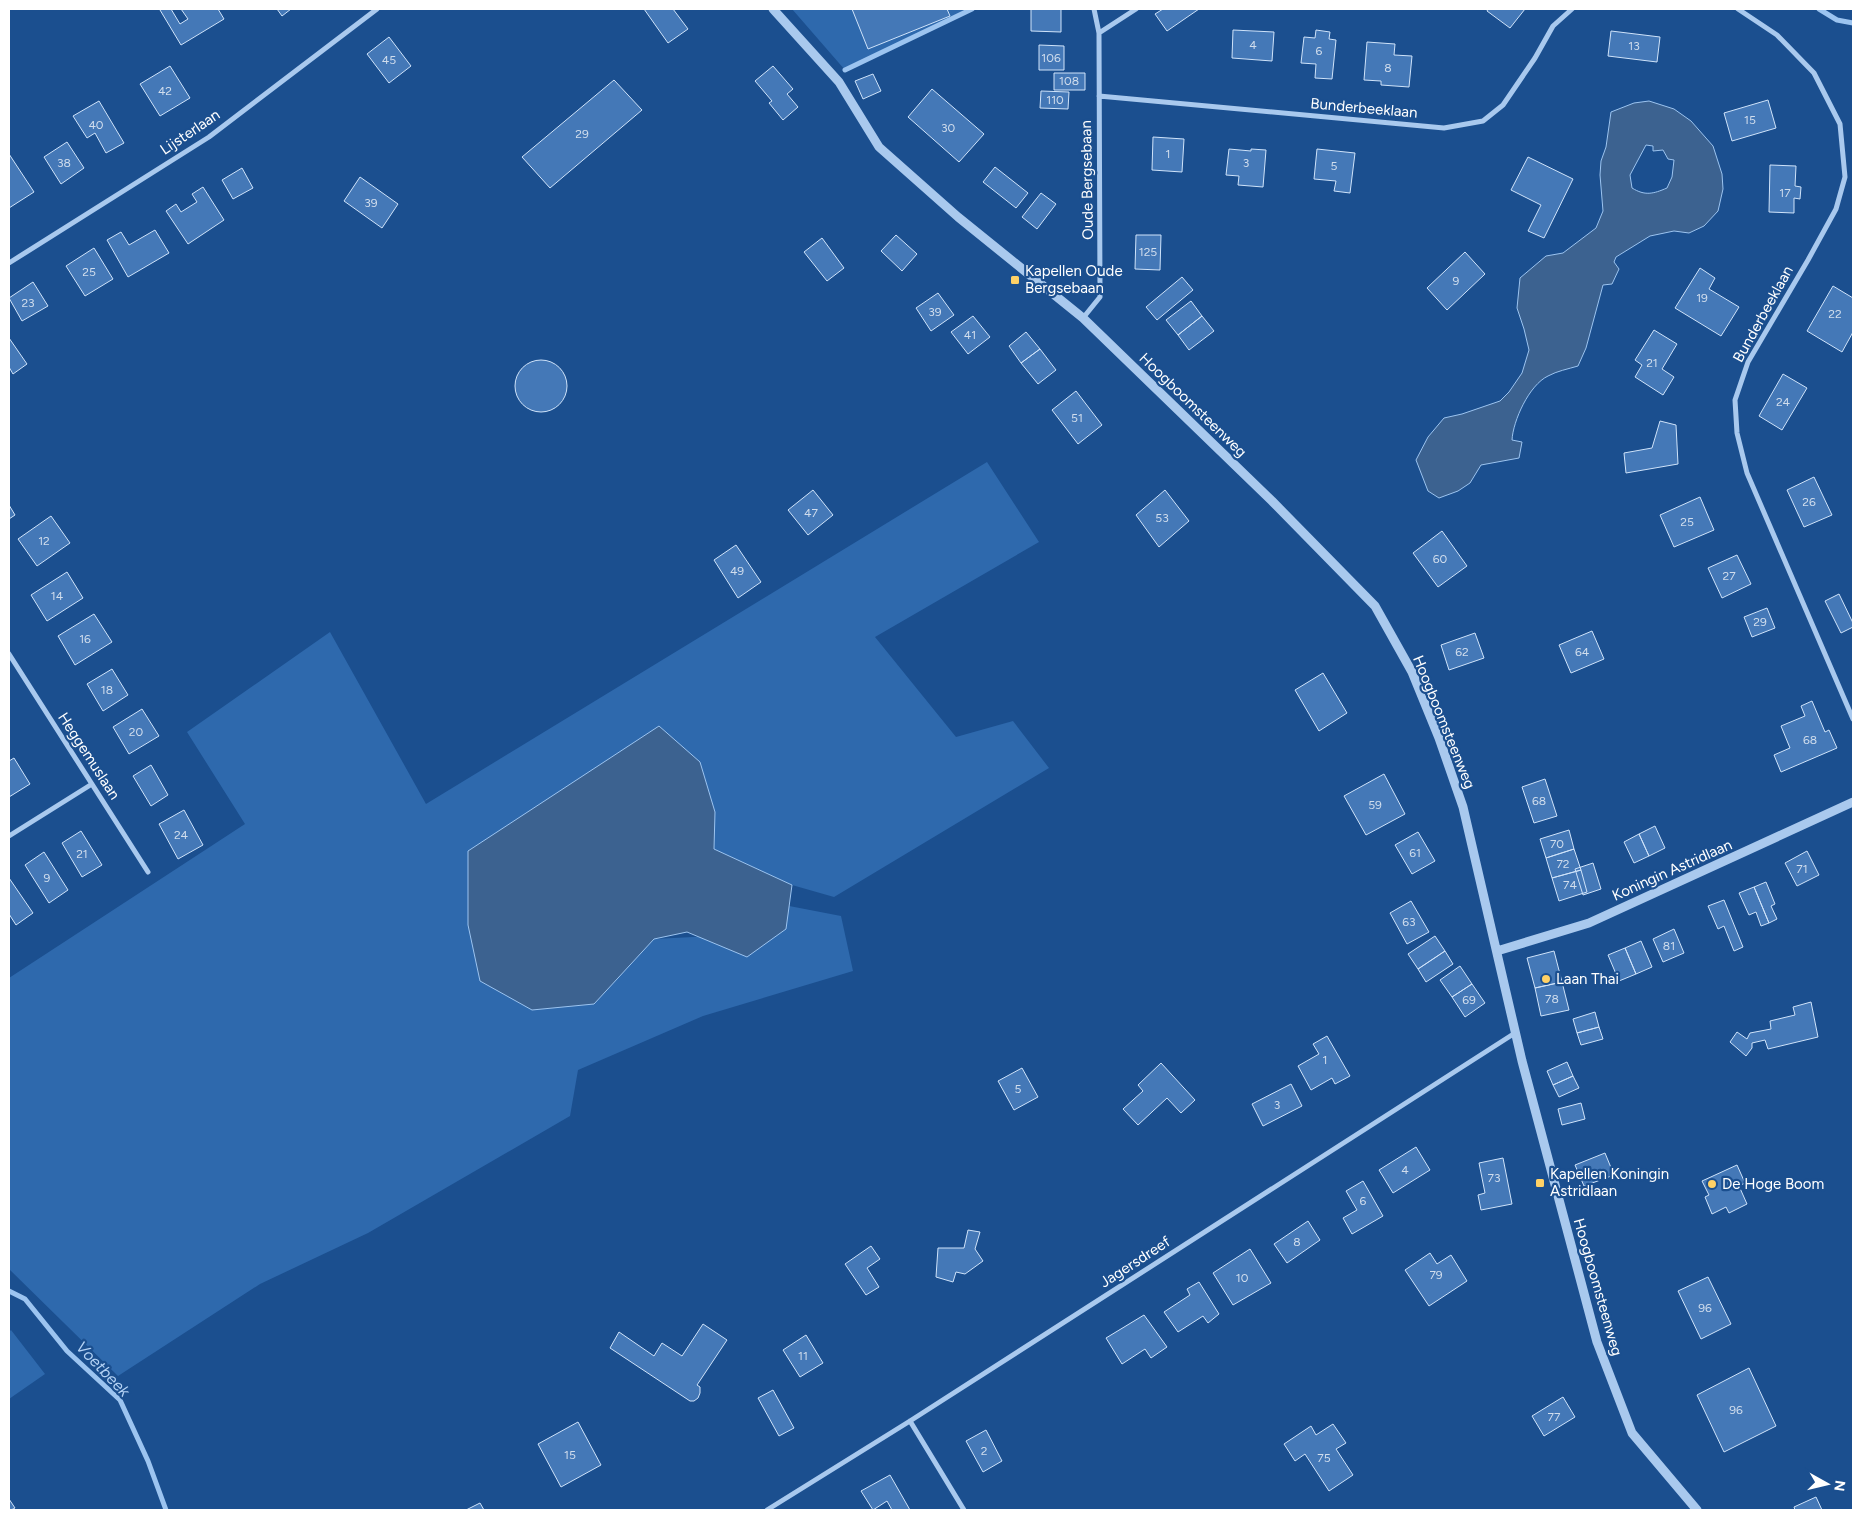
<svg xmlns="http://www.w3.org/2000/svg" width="1862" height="1519" viewBox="0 0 1862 1519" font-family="Figtree,sans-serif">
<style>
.green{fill:#2e69ad}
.water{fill:#3c6290;stroke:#9cc4f0;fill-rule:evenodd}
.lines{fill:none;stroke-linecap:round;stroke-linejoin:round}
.stream{stroke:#9cc4f0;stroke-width:5}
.building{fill:#4478b7;stroke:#cfe3fa}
.minor{stroke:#a9c9ee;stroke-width:5}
.tertiary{stroke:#a9c9ee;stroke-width:9}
.poi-dot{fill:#ffd166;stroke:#1b4f8f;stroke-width:2}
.labels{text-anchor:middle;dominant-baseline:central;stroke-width:4.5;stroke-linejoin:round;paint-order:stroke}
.number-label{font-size:12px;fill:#d0dded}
.street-label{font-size:15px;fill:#fff;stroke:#1b4f8f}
.poi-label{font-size:15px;fill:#fff;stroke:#1b4f8f;text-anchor:start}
.water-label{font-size:16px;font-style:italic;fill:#b5d3f5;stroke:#1b4f8f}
</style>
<rect width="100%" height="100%" fill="#1b4f8f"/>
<path class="green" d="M792,9h180l-127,61z
M987,462l52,80 -164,95 81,100 57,-16 36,47 -215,129 -42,-12 -78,-36 1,-37 -121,192 60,-65 79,-4 51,-30 57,11 12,55 -150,45 -125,54 -8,46 -202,117 -108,51 -142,92 -109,-107v-291l236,-154 -58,-92 143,-100 96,172z
M11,1330l34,44 -36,25v-67z"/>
<path class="water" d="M1649,101l25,8 17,12 22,25 9,28 1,15 -5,22 -14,15 -15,7 -15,-2 -24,5 -34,21 -2,5 5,7 -7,15 -9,1 -17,63 -8,18c-10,3 -21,5 -30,10 -19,9 -35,45 -36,64l10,2 -3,16 -38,7 -11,18 -12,8 -19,7 -11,-7 -12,-31 12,-23 16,-19 18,-4 38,-13 9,-9 13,-19 7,-23 -5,-21 -7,-21 3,-30 26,-22 17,-3 33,-25 7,-17 -3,-36 1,-14 5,-14 5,-35 23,-9zM1646,145l7,1v5l10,-1 5,9 6,1 -2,17 -5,11c-14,6 -22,8 -35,0l-2,-13z
M659,726l41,36 15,50 -1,37 78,36 -6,44 -39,28 -60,-25 -33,7 -60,65 -62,6 -52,-29 -12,-56v-74z"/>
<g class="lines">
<path class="stream" d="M1819,9l18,11 16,3
M845,70l127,-61
M9,1291l16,8 42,52 53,49 28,61 18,49"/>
</g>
<path class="building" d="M162,9h9l9,15 8,-5 -7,-10h37l6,10 -43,26 -21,-35z
M277,9h14l-9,7z
M644,9h29l15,20 -20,14z
M852,9h95l3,7 -82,33z
M1031,9h30v23l-30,-1z
M1163,9h36l-32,22 -12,-17z
M1488,9h37l-15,19 -23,-17z
M1233,30l41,2 -2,29 -40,-3z
M1316,30l14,2 -1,7 7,1 -4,39 -17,-1 1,-14 -15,-1 3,-26 11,1z
M1611,31l49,6 -3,25 -49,-6z
M389,37l22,29 -22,17 -22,-29z
M1367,42l28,2 -1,11 18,1 -3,31 -28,-2v-4l-17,-1z
M1039,45l25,1v24h-25z
M170,66l20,32 -30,18 -20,-32z
M773,66l20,23 -6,5 11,13 -15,13 -14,-17 3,-2 -17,-20z
M1054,73h31v17h-31z
M873,74l8,17 -18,8 -8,-18z
M614,80l28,30 -92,78 -28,-31z
M932,89l52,45 -25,28 -51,-45z
M1041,91l28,1 -1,17 -28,-1z
M1768,100l8,28 -44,13 -8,-28z
M99,101l25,42 -18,10 -11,-20 -8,5 -14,-22z
M1153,137l31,2 -2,33 -30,-2z
M67,142l17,26 -23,16 -17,-27z
M1229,149l22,2v-2l15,1 -3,37 -25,-2 1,-9 -13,-1z
M1317,149l38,4 -5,40 -16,-2 2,-10 -22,-2z
M9,154l25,38 -25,16z
M1528,157l45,22 -29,59 -16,-7 13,-26 -30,-15z
M1770,165l26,1 -1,20 6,1 -1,12 -6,-1v15l-25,-1z
M995,167l33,26 -12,15 -33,-26z
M242,168l11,20 -20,11 -11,-19z
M360,177l38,27 -16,24 -38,-27z
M203,187l21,33 -36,24 -22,-33 10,-7 5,8 16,-10 -5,-8z
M1041,193l15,11 -19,25 -15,-12z
M155,230l14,23 -41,24 -21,-37 14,-8 8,13z
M896,235l21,19 -15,17 -21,-20z
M1136,235h25l-1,35 -25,-1z
M822,238l22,30 -17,13 -23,-29z
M94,248l19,31 -28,17 -19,-30z
M1465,252l20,22 -38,36 -20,-22z
M1700,268l15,10 -6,11 30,18 -18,29 -46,-28z
M1182,277l11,13 -36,30 -11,-13z
M33,282l15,24 -26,15 -13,-23z
M1833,286l20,12v34l-11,20 -35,-21z
M938,293l16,22 -23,16 -15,-23z
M1191,301l11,15 -24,19 -12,-15z
M973,316l17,21 -22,17 -17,-22z
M1202,316l12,15 -25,19 -11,-15z
M1654,330l23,14 -15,25 12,8 -11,18 -28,-18 7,-12 -7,-5z
M1026,332l14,17 -19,14 -12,-17z
M9,338l18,26 -14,10 -4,-7z
M1040,349l16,21 -18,14 -17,-21z
M515 386a26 26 0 1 1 52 0a26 26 0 1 1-52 0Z
M1783,374l24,14 -25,42 -23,-14z
M1076,391l26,34 -24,19 -26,-34z
M1660,421l16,4 2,39 -52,9 -2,-20 28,-5z
M1814,477l18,38 -28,12 -17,-37z
M813,490l20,25 -25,20 -20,-25z
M1165,490l24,31 -30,26 -23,-32z
M1700,497l14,33 -40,17 -14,-32z
M9,505l6,10 -6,4z
M51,516l19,27 -33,23 -19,-27z
M1442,531l25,35 -29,21 -25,-34z
M736,545l25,37 -23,16 -24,-38z
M1737,555l14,29 -29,14 -14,-30z
M67,572l16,26 -36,23 -16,-26z
M1839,594l14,29v4l-12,6 -16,-32z
M1767,608l8,20 -23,9 -8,-20z
M94,614l18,28 -37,23 -17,-29z
M1592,631l12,28 -33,14 -12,-28z
M1475,633l9,25 -35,12 -8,-25z
M112,669l16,26 -25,16 -16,-27z
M1323,673l24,40 -28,18 -24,-41z
M1812,701l13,31 4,-2 8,18 -56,24 -7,-17 16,-7 -9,-22 24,-10 -4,-10z
M142,709l17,27 -30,18 -16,-27z
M14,758l16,26 -21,13v-36z
M151,765l17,30 -17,11 -18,-30z
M1384,774l21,40 -39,21 -22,-39z
M1545,779l12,37 -23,7 -12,-36z
M184,810l19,35 -25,14 -19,-35z
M1655,826l10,22 -16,8 -10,-22z
M1569,830l5,19 -28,9 -6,-19z
M81,831l21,34 -20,12 -20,-34z
M1418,832l17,29 -23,13 -17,-29z
M1639,834l10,22 -15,7 -10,-21z
M1574,849l7,21 -29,8 -6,-20z
M1807,851l12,24 -22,11 -12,-23z
M44,852l24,38 -19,13 -24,-38z
M1593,863l8,26 -18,6 -8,-26z
M1581,870l6,22 -28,9 -7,-23z
M9,878l24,35 -17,12 -7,-11z
M1766,882l9,22 -4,2 6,13 -8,4 -15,-36z
M1754,887l15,36 -8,3 -5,-14 -7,3 -10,-22z
M1724,900l19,47 -9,4 -10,-25 -6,3 -10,-23z
M1411,901l18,31 -22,12 -17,-31z
M1674,929l10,24 -21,9 -10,-23z
M1435,936l10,15 -27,18 -10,-15z
M1641,941l11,26 -16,7 -11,-26z
M1625,948l11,26 -17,7 -11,-26z
M1445,951l8,13 -27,18 -8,-13z
M1554,951l8,31 -27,6 -8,-30z
M1460,966l12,18 -20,13 -12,-17z
M1562,982l7,28 -28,6 -6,-28z
M1472,984l13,19 -20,14 -13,-20z
M1811,1002l7,35 -50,12 -3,-9 -13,3v5l-6,8 -16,-14 7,-10 10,7 3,-6 21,-4 -1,-8 25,-6 -2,-8z
M1595,1012l4,15 -22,6 -4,-14z
M1599,1027l4,12 -22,6 -4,-12z
M1327,1036l23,40 -15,8 -3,-6 -21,12 -13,-24 21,-12 -6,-10z
M1567,1062l6,14 -20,9 -6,-14z
M1161,1063l34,37 -14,13 -14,-15 -29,27 -15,-16 20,-18 -5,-6z
M1022,1068l16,29 -24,13 -16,-29z
M1573,1076l6,12 -20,9 -6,-12z
M1291,1084l11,22 -39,20 -11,-22z
M1581,1103l4,16 -23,6 -4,-16z
M1416,1147l14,23 -37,23 -14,-23z
M1605,1153l9,22 -30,11 -9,-21z
M1503,1158l9,46 -31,6 -3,-15 7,-2 -6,-30z
M1737,1165l8,18 -6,3 8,18 -18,9 -3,-6 -14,7 -7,-17 4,-2 -7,-14z
M1363,1181l20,35 -31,18 -9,-16 14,-8 -11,-19z
M1308,1221l12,19 -33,23 -13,-19z
M968,1230l12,2 -5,17 8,12 -18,13 -9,-2 -3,10 -17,-5 2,-29h26z
M871,1246l9,13 -13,9 12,19 -13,8 -21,-31z
M1250,1249l21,34 -38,22 -20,-32z
M1430,1253l7,11 14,-9 16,26 -38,25 -24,-36z
M1708,1277l23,47 -30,15 -23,-48z
M1199,1282l20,32 -11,9 -5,-7 -25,16 -14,-20 26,-17 -3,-6z
M1144,1315l23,32 -16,11 -6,-9 -23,15 -16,-26z
M703,1324l24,16 -30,45 3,2v6l-2,5 -4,3h-4l-80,-53 9,-16 35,24 8,-13 20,13z
M806,1335l17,28 -23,14 -17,-27z
M1749,1368l27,58 -52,26 -27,-57z
M773,1390l21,38 -15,8 -21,-38z
M1563,1397l12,20 -31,19 -12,-20z
M578,1422l23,43 -40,22 -23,-43z
M1333,1424l13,19 -10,6 17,26 -24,16 -24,-37 -10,7 -11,-17 27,-18 5,9z
M986,1430l16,31 -19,11 -17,-31z
M890,1475l20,35h-18l-5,-9 -14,9 -12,-19z
M1816,1497l6,13h-27l-1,-3z
M9,1499l6,9 -4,2h-2z
M480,1503l4,7h-18z"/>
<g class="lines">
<path class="minor" d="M1738,9l39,26 37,38 26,51 5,53 -9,32 -28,51 -60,102 -13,38 2,33 10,40 106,246
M1099,33l37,-24
M1099,96l345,32 39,-7 20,-16 32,-47 18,-32 19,-17
M9,263l200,-126 168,-128
M1083,318l17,-21 -1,-264 -5,-24
M9,654l139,218
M9,836l83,-52
M910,1421l54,89
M767,1510l143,-89 605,-388"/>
<path class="tertiary" d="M773,9l66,73 40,65 79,70 125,101 189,183 103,105 37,66 27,66 24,69 59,254 75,281 35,91 65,77
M1497,951l92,-28 264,-121"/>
</g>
<g class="poi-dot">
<rect x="1010" y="275" width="10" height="10" rx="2.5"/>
<circle cx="1546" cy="979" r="5"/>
<rect x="1535" y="1178" width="10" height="10" rx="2.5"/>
<circle cx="1712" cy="1184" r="5"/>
</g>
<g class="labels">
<g class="number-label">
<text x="1253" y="45">4</text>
<text x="1634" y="46">13</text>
<text x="1319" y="51">6</text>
<text x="1051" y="58">106</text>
<text x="389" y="60">45</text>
<text x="1388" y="68">8</text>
<text x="1069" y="81">108</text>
<text x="165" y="91">42</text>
<text x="1055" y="100">110</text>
<text x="1750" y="120">15</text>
<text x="96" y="125">40</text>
<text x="948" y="128">30</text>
<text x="582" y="134">29</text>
<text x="1168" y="154">1</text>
<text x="64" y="163">38</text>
<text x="1246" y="163">3</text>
<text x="1334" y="166">5</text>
<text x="1785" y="193">17</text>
<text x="371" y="203">39</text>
<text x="1148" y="252">125</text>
<text x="89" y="272">25</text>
<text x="1456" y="281">9</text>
<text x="1702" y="298">19</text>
<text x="28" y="303">23</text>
<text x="935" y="312">39</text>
<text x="1835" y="314">22</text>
<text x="970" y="335">41</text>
<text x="1652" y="363">21</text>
<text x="1783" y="402">24</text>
<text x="1077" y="418">51</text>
<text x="1809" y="502">26</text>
<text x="811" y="513">47</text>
<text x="1162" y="518">53</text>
<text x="1687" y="522">25</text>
<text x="44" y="541">12</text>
<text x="1440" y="559">60</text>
<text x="737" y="571">49</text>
<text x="1729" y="576">27</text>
<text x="57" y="596">14</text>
<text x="1760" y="622">29</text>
<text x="85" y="639">16</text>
<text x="1462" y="652">62</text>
<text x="1582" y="652">64</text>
<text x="107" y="690">18</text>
<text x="136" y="732">20</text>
<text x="1810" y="740">68</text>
<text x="1539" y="801">68</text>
<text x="1375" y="805">59</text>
<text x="181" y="835">24</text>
<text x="1557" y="844">70</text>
<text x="1415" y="853">61</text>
<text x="82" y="854">21</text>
<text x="1563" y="864">72</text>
<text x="1802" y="869">71</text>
<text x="47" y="878">9</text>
<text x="1570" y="885">74</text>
<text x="1409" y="922">63</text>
<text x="1669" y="946">81</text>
<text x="1552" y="999">78</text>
<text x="1469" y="1000">69</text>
<text x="1325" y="1060">1</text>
<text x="1018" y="1089">5</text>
<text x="1277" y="1105">3</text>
<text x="1405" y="1170">4</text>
<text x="1494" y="1178">73</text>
<text x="1363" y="1201">6</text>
<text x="1297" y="1242">8</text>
<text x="1436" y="1275">79</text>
<text x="1242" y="1278">10</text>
<text x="1705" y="1308">96</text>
<text x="803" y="1356">11</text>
<text x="1736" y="1410">96</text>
<text x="1554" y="1417">77</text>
<text x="984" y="1451">2</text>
<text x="570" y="1455">15</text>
<text x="1324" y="1458">75</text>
</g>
<g class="street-label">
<text transform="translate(1364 108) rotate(5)">Bunderbeeklaan</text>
<text transform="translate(190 132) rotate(-34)">Lijsterlaan</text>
<text transform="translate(1087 180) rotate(-91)">Oude Bergsebaan</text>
<text transform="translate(1763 314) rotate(-61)">Bunderbeeklaan</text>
<text transform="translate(1193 405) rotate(44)">Hoogboomsteenweg</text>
<text transform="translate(1444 722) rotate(68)">Hoogboomsteenweg</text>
<text transform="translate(89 756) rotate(57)">Heggemuslaan</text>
<text transform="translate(1672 870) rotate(-24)">Koningin Astridlaan</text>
<text transform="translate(1135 1262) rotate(-33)">Jagersdreef</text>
<text transform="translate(1598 1287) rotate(74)">Hoogboomsteenweg</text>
</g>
<g class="poi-label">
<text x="1025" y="271">Kapellen Oude<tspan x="1025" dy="17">Bergsebaan</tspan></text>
<text x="1556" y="979">Laan Thai</text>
<text x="1550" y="1174">Kapellen Koningin<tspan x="1550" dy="17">Astridlaan</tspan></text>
<text x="1722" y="1184">De Hoge Boom</text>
</g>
<g class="water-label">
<text transform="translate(103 1369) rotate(46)">Voetbeek</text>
</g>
</g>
<rect width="1862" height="1519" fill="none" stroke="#ffffff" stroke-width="20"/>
<g transform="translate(1827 1484) rotate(98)" stroke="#1b4f8f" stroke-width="4" paint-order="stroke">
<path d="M0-4L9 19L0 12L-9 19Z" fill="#ffffff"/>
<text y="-8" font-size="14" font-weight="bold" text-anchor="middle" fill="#ffffff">N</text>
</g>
</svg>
